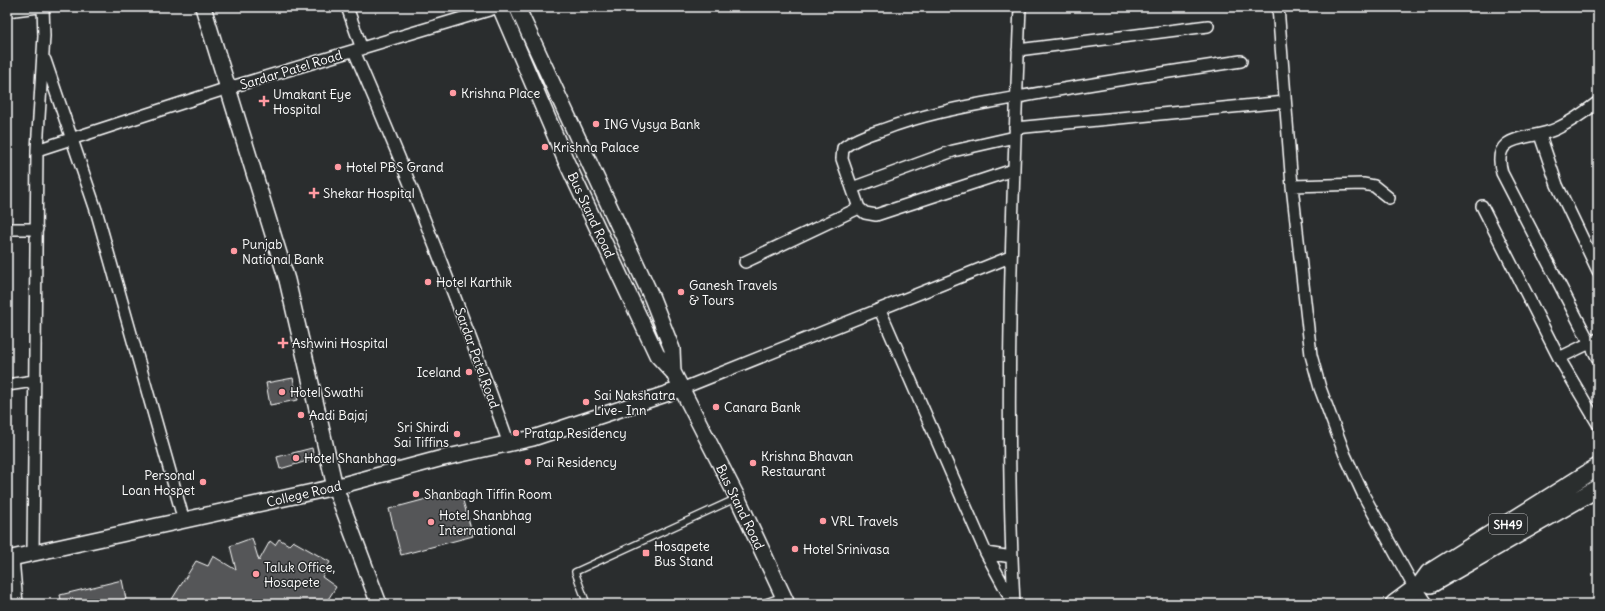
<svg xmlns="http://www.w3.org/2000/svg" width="1605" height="611" viewBox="0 0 1605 611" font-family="Delius,sans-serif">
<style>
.building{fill:#555758;stroke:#fff}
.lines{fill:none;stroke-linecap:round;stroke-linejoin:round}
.lane-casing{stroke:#fff;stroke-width:8}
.street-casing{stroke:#fff;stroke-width:14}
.secondary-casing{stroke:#fff;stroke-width:18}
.primary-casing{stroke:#fff;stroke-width:20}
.lane{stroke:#2a2d2e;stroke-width:5.5}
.street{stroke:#2a2d2e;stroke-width:11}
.secondary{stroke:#2a2d2e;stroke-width:15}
.primary{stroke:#2a2d2e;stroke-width:17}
.poi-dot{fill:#ff9aa2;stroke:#2a2d2e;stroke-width:1.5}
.labels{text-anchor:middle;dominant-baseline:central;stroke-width:3;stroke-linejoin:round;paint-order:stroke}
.shield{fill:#2a2d2e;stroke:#bfc0c0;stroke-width:1}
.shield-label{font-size:12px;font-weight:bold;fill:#fff}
.street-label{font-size:13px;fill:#fff;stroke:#2a2d2e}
.poi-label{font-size:13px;fill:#fff;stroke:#2a2d2e;text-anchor:start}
</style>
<rect width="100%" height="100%" fill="#2a2d2e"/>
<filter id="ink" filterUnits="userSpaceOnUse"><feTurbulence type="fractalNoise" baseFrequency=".025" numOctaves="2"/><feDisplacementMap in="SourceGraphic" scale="8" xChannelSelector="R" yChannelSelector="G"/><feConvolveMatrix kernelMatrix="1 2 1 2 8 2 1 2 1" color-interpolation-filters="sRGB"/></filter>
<g filter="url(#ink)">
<path class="building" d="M293,378l5,22 -28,5 -4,-22z
M312,448l2,11 -34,10 -3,-12z
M460,490l13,46 -72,19 -12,-46z
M252,538l7,23 11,-20 5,4 4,-6 10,6 4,-4 37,21 -8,15 14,10 -11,17h-156l27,-43 12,5 5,-10 23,14 -6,-24z
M122,580l4,19 -22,5h-42l-2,-9z"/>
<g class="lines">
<g class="lane-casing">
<path id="lane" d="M587,604l-12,-32 162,-74
M760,604l23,-8"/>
</g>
<g class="street-casing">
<path id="street" d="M347,7l15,42
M1278,7l14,179 19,169 9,33 25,67 19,41 51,93
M7,11l31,-4
M1018,50l190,-24
M354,51c56,129 108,260 155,393
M45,60l51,150 88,311
M1598,102c-13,10 -27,20 -42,27 -25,12 -66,2 -54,44l96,186
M1015,128l270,-26
M1540,135l17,50 41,86
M37,150l191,-62 271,-81
M1013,170l-137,45 -11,-2 -6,-5 -17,-49 1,-11c11,-9 26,-14 39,-18 39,-15 79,-23 120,-30 79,-15 159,-27 239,-39
M1292,186l71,-2 11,2 15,12
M852,188l101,-37 62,-14
M1482,206l77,152 39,66
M7,229h30
M745,262l114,-54
M880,310l106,243 27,50
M1559,358l39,-19
M7,385l27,-4
M681,389l329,-132
M33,553l4,-403 7,-114 -1,-29
M986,553l26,4
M13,558l4,46
M1014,604c-10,-199 -2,-398 6,-597"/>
</g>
<g class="secondary-casing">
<path id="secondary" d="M203,7l84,273 48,207 44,117
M500,7l66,154 91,194 16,17 64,125 50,107
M517,7l135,291 20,51 1,23
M7,559l328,-72 104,-28 94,-21 148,-49
M1415,589l10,15"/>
</g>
<g class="primary-casing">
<path id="primary" d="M1431,584l167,-96
M1394,604l27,-20 8,-11 169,-106"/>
</g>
<use href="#lane" class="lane"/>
<use href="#street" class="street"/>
<use href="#secondary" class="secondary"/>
<use href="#primary" class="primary"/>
</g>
</g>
<g class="poi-dot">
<circle cx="453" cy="93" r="4"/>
<path d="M262 95h4v4h4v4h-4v4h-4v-4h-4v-4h4z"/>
<circle cx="596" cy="124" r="4"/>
<circle cx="545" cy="147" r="4"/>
<circle cx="338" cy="167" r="4"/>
<path d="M312 187h4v4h4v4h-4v4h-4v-4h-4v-4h4z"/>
<circle cx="234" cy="251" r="4"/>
<circle cx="428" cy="282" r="4"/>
<circle cx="681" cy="292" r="4"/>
<path d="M281 337h4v4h4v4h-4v4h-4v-4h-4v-4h4z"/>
<circle cx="469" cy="372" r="4"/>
<circle cx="282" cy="392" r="4"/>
<circle cx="586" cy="402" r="4"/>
<circle cx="716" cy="407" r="4"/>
<circle cx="301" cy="415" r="4"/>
<circle cx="516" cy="433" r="4"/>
<circle cx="457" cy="434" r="4"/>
<circle cx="296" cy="458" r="4"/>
<circle cx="528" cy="462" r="4"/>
<circle cx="753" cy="463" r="4"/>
<circle cx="203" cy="482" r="4"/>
<circle cx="416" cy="494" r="4"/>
<circle cx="823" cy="521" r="4"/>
<circle cx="431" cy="522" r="4"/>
<circle cx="795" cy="549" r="4"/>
<rect x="642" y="549" width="8" height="8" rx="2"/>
<circle cx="256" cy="574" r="4"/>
</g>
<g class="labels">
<rect class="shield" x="1489" y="514" width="38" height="20" rx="3"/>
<g class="shield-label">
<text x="1508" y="524">SH49</text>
</g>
<g class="street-label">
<text transform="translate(291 70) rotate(-17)">Sardar Patel Road</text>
<text transform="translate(591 215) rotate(65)">Bus Stand Road</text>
<text transform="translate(477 358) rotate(70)">Sardar Patel Road</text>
<text transform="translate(304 494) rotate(-13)">College Road</text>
<text transform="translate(740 507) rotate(64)">Bus Stand Road</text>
</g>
<g class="poi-label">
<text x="461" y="93">Krishna Place</text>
<text x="273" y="94">Umakant Eye<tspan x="273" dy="15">Hospital</tspan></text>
<text x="604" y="124">ING Vysya Bank</text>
<text x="553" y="147">Krishna Palace</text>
<text x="346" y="167">Hotel PBS Grand</text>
<text x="323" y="193">Shekar Hospital</text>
<text x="242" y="244">Punjab<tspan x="242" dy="15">National Bank</tspan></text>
<text x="436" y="282">Hotel Karthik</text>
<text x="689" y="285">Ganesh Travels<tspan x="689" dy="15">&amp; Tours</tspan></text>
<text x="292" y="343">Ashwini Hospital</text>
<text x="461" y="372" text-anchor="end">Iceland</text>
<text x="290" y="392">Hotel Swathi</text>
<text x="594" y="395">Sai Nakshatra<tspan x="594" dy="15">Live- Inn</tspan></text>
<text x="724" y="407">Canara Bank</text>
<text x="309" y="415">Aadi Bajaj</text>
<text x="449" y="427" text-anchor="end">Sri Shirdi<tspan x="449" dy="15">Sai Tiffins</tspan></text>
<text x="524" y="433">Pratap Residency</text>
<text x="761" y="456">Krishna Bhavan<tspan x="761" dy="15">Restaurant</tspan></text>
<text x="304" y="458">Hotel Shanbhag</text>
<text x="536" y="462">Pai Residency</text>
<text x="195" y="475" text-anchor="end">Personal<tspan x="195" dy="15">Loan Hospet</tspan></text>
<text x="424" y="494">Shanbagh Tiffin Room</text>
<text x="439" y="515">Hotel Shanbhag<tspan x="439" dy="15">International</tspan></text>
<text x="831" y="521">VRL Travels</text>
<text x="654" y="546">Hosapete<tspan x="654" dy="15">Bus Stand</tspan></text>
<text x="803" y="549">Hotel Srinivasa</text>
<text x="264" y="567">Taluk Office,<tspan x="264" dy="15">Hosapete</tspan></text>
</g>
</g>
<rect width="1605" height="611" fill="none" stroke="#2a2d2e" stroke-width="24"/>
<rect x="12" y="12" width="1581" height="587" fill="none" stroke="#fff" stroke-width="1.5" filter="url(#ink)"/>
</svg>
